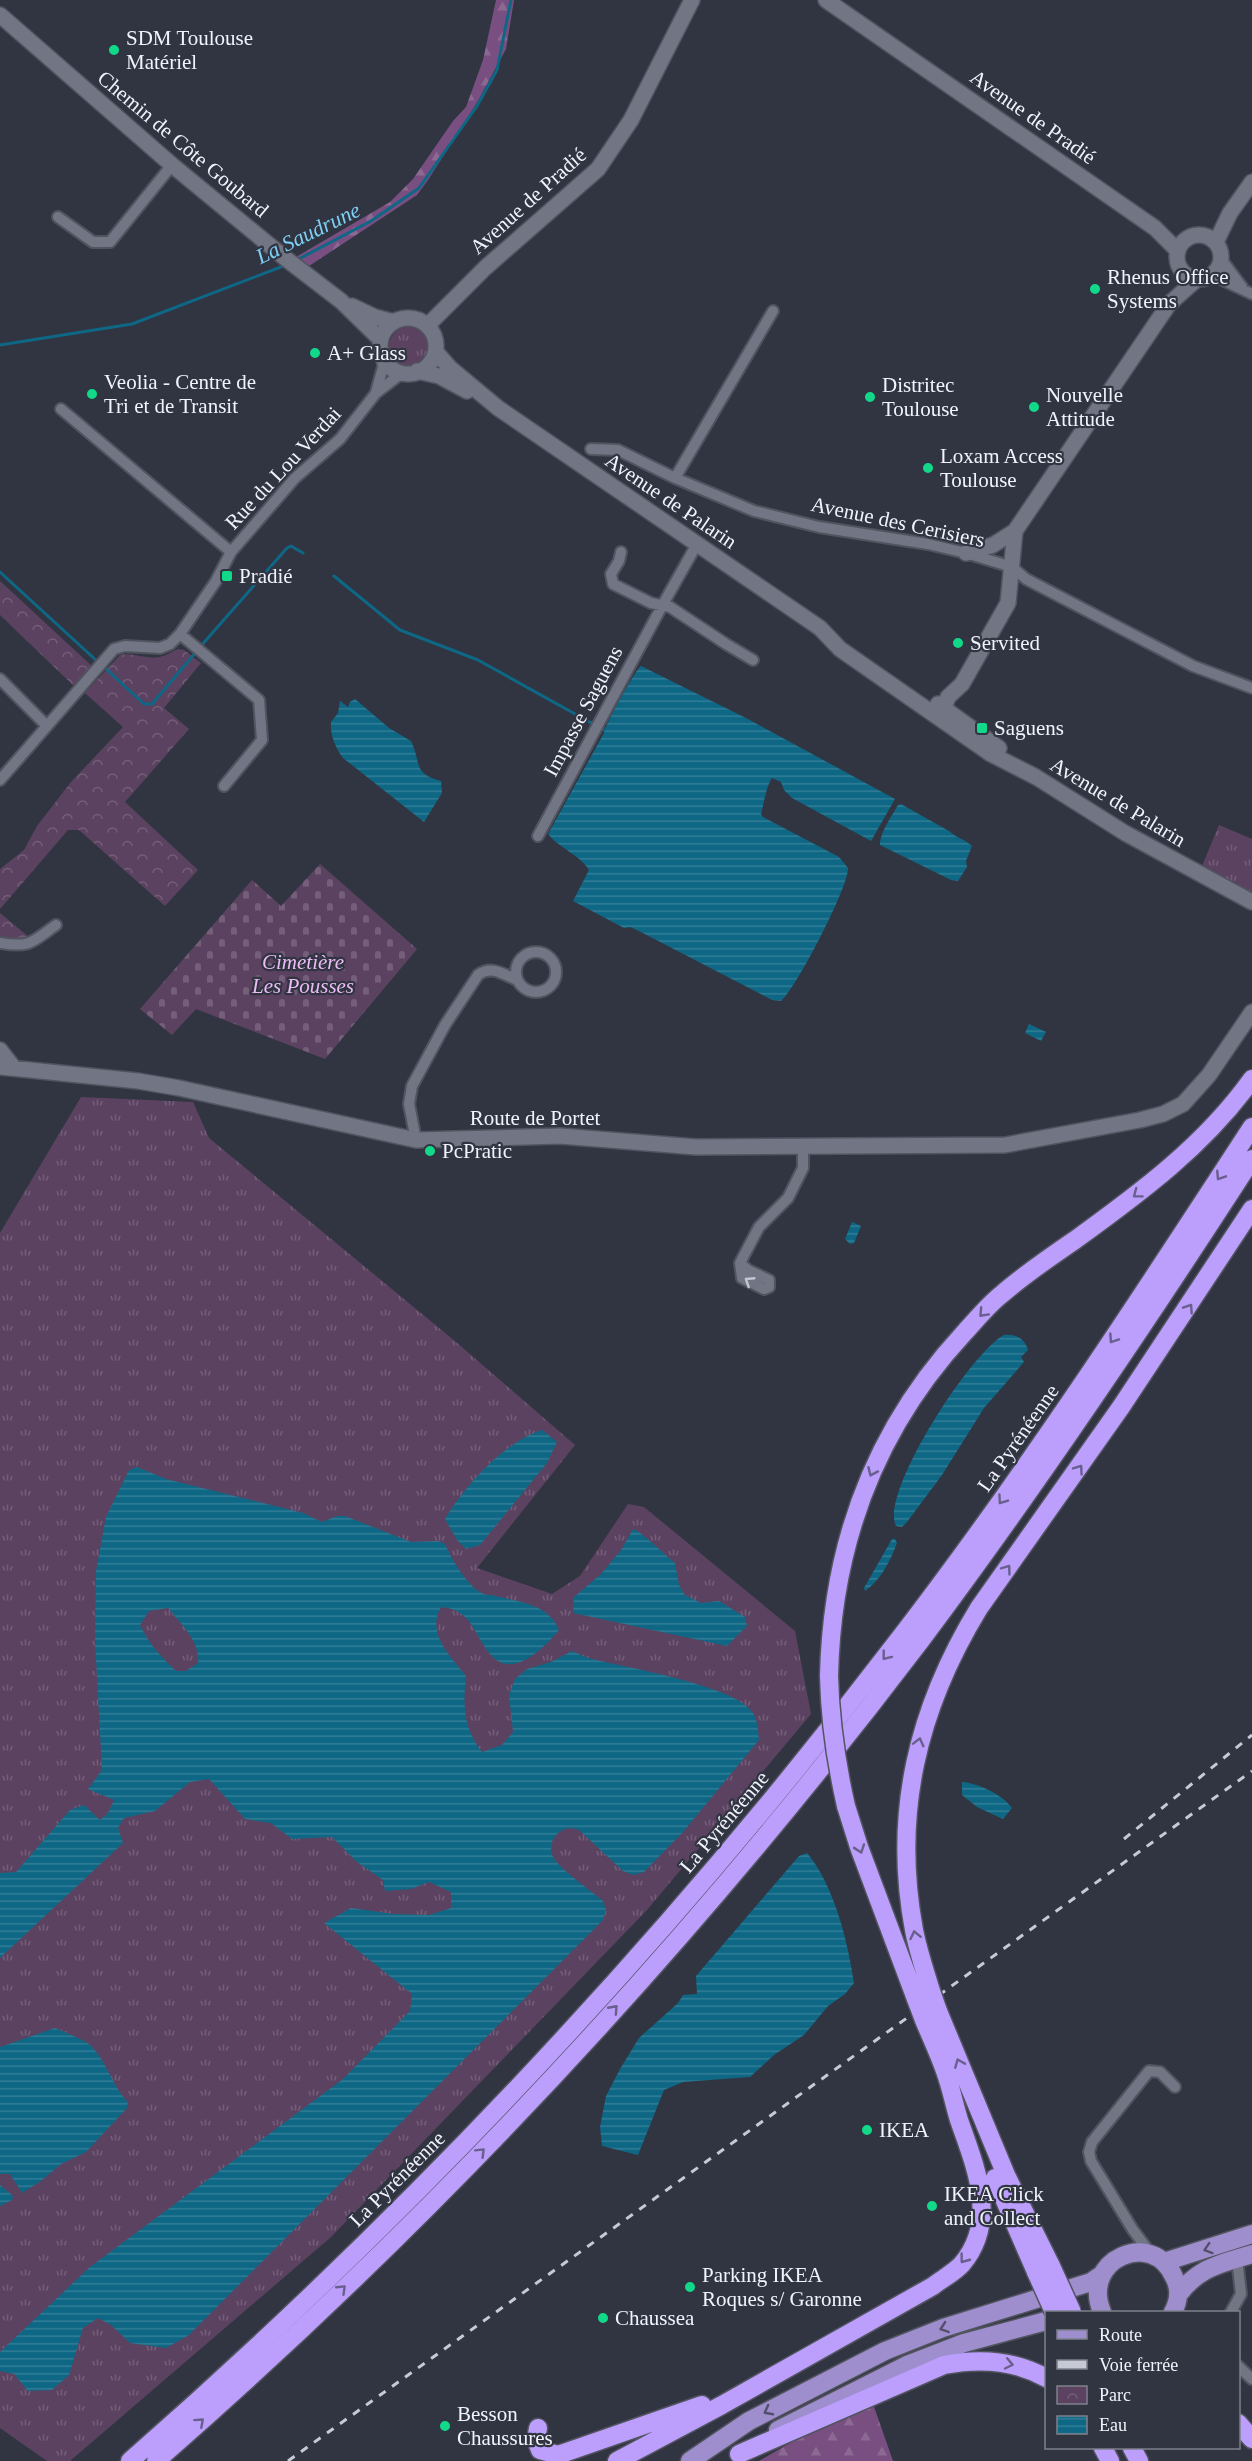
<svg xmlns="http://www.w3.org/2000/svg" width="1252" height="2461" viewBox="0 0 1252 2461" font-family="Georgia,serif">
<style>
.grass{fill:url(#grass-tufts)}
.forest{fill:url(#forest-firs)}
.cemetery{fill:url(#cemetery-stones)}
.park{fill:url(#park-crowns)}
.water{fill:url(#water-rules);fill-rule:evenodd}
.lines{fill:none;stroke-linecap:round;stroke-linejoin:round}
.stream{stroke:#0e6785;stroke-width:3}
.street-casing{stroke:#51545f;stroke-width:14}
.secondary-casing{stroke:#51545f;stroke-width:18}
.primary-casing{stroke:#51545f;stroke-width:21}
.highway-casing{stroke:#51545f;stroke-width:21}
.street{stroke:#717584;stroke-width:10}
.secondary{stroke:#717584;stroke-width:15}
.primary{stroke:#9e8ecd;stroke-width:18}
.highway{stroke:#bc9efd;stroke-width:18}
.rail{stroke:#c7cad4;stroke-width:3;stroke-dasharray:8 8;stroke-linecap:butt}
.highway-bridge-casing{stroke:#51545f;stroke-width:21;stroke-linecap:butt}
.highway-bridge{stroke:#bc9efd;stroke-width:18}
.oneway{stroke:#695f8d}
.oneway2{stroke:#c4c7d2}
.oneway3{stroke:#52506c}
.poi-dot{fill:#12d98a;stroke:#313542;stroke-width:2}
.labels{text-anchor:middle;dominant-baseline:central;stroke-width:4.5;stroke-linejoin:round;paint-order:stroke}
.poi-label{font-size:21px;fill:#f1f3fc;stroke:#313542;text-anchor:start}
.street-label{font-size:21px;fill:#f1f3fc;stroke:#313542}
.park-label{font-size:21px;font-style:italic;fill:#edbcf7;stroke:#313542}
.water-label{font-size:22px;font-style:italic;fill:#7dd0f4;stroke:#313542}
</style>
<defs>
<pattern id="grass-tufts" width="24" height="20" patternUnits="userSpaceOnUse" patternTransform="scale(1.5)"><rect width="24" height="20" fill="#5c4261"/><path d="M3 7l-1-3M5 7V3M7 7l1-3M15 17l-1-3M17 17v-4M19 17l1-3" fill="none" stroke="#745e79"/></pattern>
<pattern id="forest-firs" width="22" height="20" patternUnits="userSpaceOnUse" patternTransform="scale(1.5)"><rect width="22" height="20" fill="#784f80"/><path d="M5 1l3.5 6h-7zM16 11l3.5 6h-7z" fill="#8c6993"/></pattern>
<pattern id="cemetery-stones" width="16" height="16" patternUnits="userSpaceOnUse" patternTransform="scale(1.5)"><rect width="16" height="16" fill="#5c4261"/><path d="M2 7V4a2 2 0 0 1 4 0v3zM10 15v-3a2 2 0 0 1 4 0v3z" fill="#745e79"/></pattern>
<pattern id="park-crowns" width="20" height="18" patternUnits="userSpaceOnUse" patternTransform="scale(1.5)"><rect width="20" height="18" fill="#5c4261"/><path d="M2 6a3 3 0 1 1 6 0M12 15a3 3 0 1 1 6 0" fill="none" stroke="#745e79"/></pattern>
<pattern id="water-rules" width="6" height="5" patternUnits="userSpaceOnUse" patternTransform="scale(1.5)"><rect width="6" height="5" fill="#0e6785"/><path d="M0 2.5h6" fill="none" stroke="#327d97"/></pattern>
</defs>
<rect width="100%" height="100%" fill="#313542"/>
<path class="grass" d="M389 347a21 21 0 1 1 42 0a21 21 0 1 1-42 0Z
M1219,825l33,14v55l-50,-28z
M81,1097l112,5 16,36 247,204 119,103 -98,123 75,26 28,-18 48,-72 16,3 151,124 16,83 -164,196 -316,327 -261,224h-23l-47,-33v-1195z"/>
<path class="forest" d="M496,0h18l-8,49 -28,52 -50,79 -11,15 -108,71 -13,-9 94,-55 23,-23 40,-58 13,-14 17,-47z
M872,2401l21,60h-134l43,-25z"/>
<path class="cemetery" d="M320,864l97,85 -92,110 -129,-50 -24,26 -32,-26 112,-129 29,26z"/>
<path class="park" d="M0,581l94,87 -18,20 -76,-73z
M178,649l6,1 17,13 -37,45 25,21 -64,73 73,68 -33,36 -86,-76h-11l-68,79v-40l24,-19 13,-24 34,-44 52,-55 -38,-34 35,-38c13,-3 26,5 40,2 6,-1 12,-6 18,-8z
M0,913l30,25 -2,3 -28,-5z"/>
<path class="water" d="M641,666l105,52 149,81 -24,42 -79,-43 -8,-8 -3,-8 -9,-4c-6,9 -8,25 -11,36l2,3 76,40 9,11c1,18 -52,121 -67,133l-9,-1 -135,-70 -7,-3 -6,1 -51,-27 16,-31c-9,-15 -30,-22 -41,-36l56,-101c0,-6 31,-63 37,-67z
M355,699l34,29 22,13c11,23 1,32 30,40l1,12 -18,29 -81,-64c-8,-11 -13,-23 -12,-36l7,-9 2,-12 8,6 2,-5z
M901,804l48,27c7,7 16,8 23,15l-6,15 1,6 -9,14 -7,-1 -71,-35c0,-13 12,-29 18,-40z
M1029,1024l17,8 -5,9 -16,-8z
M852,1222l9,4 -7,17 -4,1 -5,-5z
M1004,1335c11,-1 21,3 24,15l-7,7 3,5 -40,46 -42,67 -35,47 -5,5 -6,-1c-17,-32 75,-174 108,-191z
M542,1430l15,12 -10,21 -67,82 -14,4 -9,-9 -12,-21c20,-33 59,-77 97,-89z
M137,1467l29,12 137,34 19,9 15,-6h8l66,26 27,-1 7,3c7,16 28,54 47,51 25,7 56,8 67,35 -15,18 -47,51 -69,24 -17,-20 -17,-44 -49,-47 -15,27 9,48 25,69 -3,30 -3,51 16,76l20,-7 11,-13 -4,-37 6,-16 12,-10 24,-7 21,-11 16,7c34,9 148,27 165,55 5,8 5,18 6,27l-76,92 -39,40 -11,3 -10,-4 -44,-41c-9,-3 -15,-2 -22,4 -7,7 -8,18 -2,26 10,13 35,30 48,41l3,9 -3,10 -414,415 -23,13 -36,-5 -19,-18 -13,-7 -15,10 -14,47 -17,15 -24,1 -14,-17 -14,-3v-19l90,-85 253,-188 67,-68 2,-17 -88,-71 27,-15 42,6 36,1 22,-7v-16l-22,-10 -18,7 -26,2 -2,-11 -26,-18 -25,-25 -40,2 -21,-16 -26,-4 -36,-40 -19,3 -35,29 -31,7 -6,10 5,15 -123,115v-85l16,-1 54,-62 14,-5 16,15 8,-7 6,-13 -26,-11 14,-19 -7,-130 1,-69 10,-54 23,-47zM168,1608c13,16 32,33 30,55l-12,8h-10c-15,-14 -27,-27 -36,-46l9,-14z
M633,1529c8,2 33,27 42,34l4,22 6,10 16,8 18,-2 26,16 2,9 -20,20 -154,-33 1,-16 27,-23 20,-24z
M892,1539h3l2,4c-6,17 -17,38 -32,48l-1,-3z
M962,1782c16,1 41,13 50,26l-9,11 -26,-12 -15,-12z
M807,1853c27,32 41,89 47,130l-9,11 -17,12 -24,29 -30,20 -24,22 -67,5 -19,8 -26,65 -36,-9 -2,-19 6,-31 14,-27 19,-31 39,-35 5,-8 14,-1 -1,-18 103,-120z
M55,2028c11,5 26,10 35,17 17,16 22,41 38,57l-1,6 -41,44 -25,12 -20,17 -19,12 -12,-19h-10v-127z
M0,2185l13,11 -1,4 -12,6z"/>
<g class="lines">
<path class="stream" d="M297,260l74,-39 48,-33 58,-82 20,-36 14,-70
M0,345l132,-21 154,-59
M0,572l98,90
M334,576l66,54 78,30 126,70
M200,647l87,-99 4,-2 12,7
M103,666l41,38h8l44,-52"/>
<g class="street-casing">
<path id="street" d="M58,217l35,25h17l62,-77
M1221,259l21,28
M1212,275l40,19
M376,392l9,-32
M61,409l170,143
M591,449l27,1 57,28 79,33 65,16 109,17 38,9 46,14 14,12 167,87 59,22
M675,478l98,-167
M621,552l-2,9 -8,13 2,10 38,19 19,4 56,37 27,16
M180,634l79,66 3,40 -38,46
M0,679l47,47
M0,780l114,-131 11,-3 35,2 10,-4 10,-10 36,-53 15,-29 64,-74 45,-39 36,-46 26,-20
M538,836l124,-230 35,-62
M0,943c31,5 32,-1 56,-18
M516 972a20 20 0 1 1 40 0a20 20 0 1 1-40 0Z
M416,1140l-7,-36 3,-18 33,-61 33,-50c13,-10 25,-1 39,5
M740,1263l8,7 21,10v7l-5,2 -22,-11 -2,-15 19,-36 29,-29 15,-30v-21
M1151,2254l-18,-24 -42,-69 -2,-9 3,-10 57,-71 11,1 15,15
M1231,2312l10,-18 -4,-36
M1238,2366l14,13"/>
</g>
<g class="secondary-casing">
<path id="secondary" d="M826,0l329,228 23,23
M0,15l172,150 113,93 56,43 40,39
M1177 257a22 22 0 1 1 44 0a22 22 0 1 1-44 0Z
M1216,242l14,-29 22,-31
M352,306l23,11 19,5
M380 346a28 28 0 1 1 56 0a28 28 0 1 1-56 0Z
M427,326l58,-58 113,-99 33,-49 61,-120
M436,352l14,16 48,40 322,220 20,21 151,105 45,23 89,56 127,69
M417,371l22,5 28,15
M966,553l27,-8 22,-14
M938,704l61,44
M943,720l1,-12 4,-11 14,-13 46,-81 7,-72 154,-227 28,-25
M0,1050l14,18
M0,1067l138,14 41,7 237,52 144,-4 136,11 309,-2 135,-25 23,-6 20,-10 26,-29 43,-63"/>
</g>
<g class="primary-casing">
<path id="primary" d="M1164,2262l88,-28
M1178,2295c21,-28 42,-31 74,-41
M1102,2312c-22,-53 51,-84 72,-35 6,11 5,24 -1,35
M778,2430l129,-65 57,-22 82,-22
M690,2461l59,-40 136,-70 58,-23 148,-46 10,-7"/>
</g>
<g class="highway-casing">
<path id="highway" d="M829,1676c3,-131 45,-246 135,-343 12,-13 24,-28 38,-39 23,-20 48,-37 73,-54 65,-47 130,-95 177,-161
M846,1806l13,41 57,152
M931,1991c-6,-20 -13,-40 -17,-61 -22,-117 4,-222 65,-322l142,-201 131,-198
M938,2011l68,164 45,91
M995,2178l41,94
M1238,2423l14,16
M538,2428l-2,12 4,10 18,5 144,-50
M1103,2448l7,13
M1132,2448l7,13
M739,2454l205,-89c36,-7 70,-5 102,13
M130,2461c284,-249 544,-527 773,-827 125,-163 237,-335 349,-507
M156,2461c282,-246 539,-523 765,-821 117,-156 225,-317 331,-481
M617,2461l105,-56 211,-119c9,-7 22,-14 29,-22 37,-44 13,-98 -3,-144 -5,-16 -8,-33 -14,-49 -6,-17 -14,-34 -21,-51"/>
</g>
<use href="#street" class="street"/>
<use href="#secondary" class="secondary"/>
<use href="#primary" class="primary"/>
<use href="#highway" class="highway"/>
<path class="rail" d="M1124,1839l128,-104
M288,2461l964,-690"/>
<g class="highway-bridge-casing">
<path id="highway-bridge" d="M829,1676c1,44 7,86 17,130
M931,1991l7,20
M916,1999l8,21
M1051,2266l21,46
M1036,2272l18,40"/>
</g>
<use href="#highway-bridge" class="highway-bridge"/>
</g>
<defs><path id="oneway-chevron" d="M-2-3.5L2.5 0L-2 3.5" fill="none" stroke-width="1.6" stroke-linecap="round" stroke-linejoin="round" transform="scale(1.5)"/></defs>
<g class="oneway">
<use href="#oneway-chevron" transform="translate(1220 1176) rotate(123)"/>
<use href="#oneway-chevron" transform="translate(1137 1194) rotate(143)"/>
<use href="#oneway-chevron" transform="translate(1189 1308) rotate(-56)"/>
<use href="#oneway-chevron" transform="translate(983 1313) rotate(133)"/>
<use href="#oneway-chevron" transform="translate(1113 1339) rotate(124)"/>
<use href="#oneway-chevron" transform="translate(1079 1469) rotate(-55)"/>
<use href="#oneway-chevron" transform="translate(872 1472) rotate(114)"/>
<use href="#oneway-chevron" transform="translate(1002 1500) rotate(125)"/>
<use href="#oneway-chevron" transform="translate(1007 1569) rotate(-54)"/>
<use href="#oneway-chevron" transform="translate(886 1656) rotate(128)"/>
<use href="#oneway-chevron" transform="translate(919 1742) rotate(-76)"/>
<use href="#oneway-chevron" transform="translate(860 1849) rotate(71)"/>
<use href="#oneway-chevron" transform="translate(915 1935) rotate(-102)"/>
<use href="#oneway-chevron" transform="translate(614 2009) rotate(-48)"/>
<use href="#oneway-chevron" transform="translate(959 2063) rotate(-112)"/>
<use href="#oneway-chevron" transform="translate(481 2152) rotate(-45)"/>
<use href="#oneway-chevron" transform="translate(964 2259) rotate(127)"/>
<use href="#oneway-chevron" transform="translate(342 2289) rotate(-44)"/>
<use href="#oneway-chevron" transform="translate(1009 2364) rotate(12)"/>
<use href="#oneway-chevron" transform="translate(200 2422) rotate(-42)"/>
</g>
<use class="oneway2" href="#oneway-chevron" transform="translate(749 1281) rotate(-147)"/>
<g class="oneway3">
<use href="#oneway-chevron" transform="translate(1208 2249) rotate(162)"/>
<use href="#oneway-chevron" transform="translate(944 2328) rotate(161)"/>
<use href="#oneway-chevron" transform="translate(768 2411) rotate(152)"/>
</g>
<g class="poi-dot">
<circle cx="114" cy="50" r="6"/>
<circle cx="1095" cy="289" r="6"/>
<circle cx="315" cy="353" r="6"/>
<circle cx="92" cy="394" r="6"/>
<circle cx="870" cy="397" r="6"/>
<circle cx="1034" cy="407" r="6"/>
<circle cx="928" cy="468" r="6"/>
<rect x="221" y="570" width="12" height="12" rx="3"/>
<circle cx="958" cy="643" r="6"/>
<rect x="976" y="722" width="12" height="12" rx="3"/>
<circle cx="430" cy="1151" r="6"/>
<circle cx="867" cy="2130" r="6"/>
<circle cx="932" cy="2206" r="6"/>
<circle cx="690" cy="2287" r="6"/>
<circle cx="603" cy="2318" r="6"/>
<circle cx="445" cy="2426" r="6"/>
</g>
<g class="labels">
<g class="poi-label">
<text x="126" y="38">SDM Toulouse<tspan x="126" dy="24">Matériel</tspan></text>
<text x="1107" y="277">Rhenus Office<tspan x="1107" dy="24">Systems</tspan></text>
<text x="327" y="353">A+ Glass</text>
<text x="104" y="382">Veolia - Centre de<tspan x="104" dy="24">Tri et de Transit</tspan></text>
<text x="882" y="385">Distritec<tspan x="882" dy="24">Toulouse</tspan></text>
<text x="1046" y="395">Nouvelle<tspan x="1046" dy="24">Attitude</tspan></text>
<text x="940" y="456">Loxam Access<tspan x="940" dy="24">Toulouse</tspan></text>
<text x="239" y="576">Pradié</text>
<text x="970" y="643">Servited</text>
<text x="994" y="728">Saguens</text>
<text x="442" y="1151">PcPratic</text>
<text x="879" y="2130">IKEA</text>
<text x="944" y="2194">IKEA Click<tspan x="944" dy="24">and Collect</tspan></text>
<text x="702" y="2275">Parking IKEA<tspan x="702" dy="24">Roques s/ Garonne</tspan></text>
<text x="615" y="2318">Chaussea</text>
<text x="457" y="2414">Besson<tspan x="457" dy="24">Chaussures</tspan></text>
</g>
<g class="street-label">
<text transform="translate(1033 117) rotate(35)">Avenue de Pradié</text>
<text transform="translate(183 144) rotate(40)">Chemin de Côte Goubard</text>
<text transform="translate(528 201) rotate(-42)">Avenue de Pradié</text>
<text transform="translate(283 468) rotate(-47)">Rue du Lou Verdai</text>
<text transform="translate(671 501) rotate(34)">Avenue de Palarin</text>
<text transform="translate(898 522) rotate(12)">Avenue des Cerisiers</text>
<text transform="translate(583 711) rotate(-62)">Impasse Saguens</text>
<text transform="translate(1118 802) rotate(31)">Avenue de Palarin</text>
<text x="535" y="1118">Route de Portet</text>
<text transform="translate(1018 1438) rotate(-55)">La Pyrénéenne</text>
<text transform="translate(724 1822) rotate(-50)">La Pyrénéenne</text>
<text transform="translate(397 2179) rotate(-45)">La Pyrénéenne</text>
</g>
<g class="park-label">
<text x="303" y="962">Cimetière<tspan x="303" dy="24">Les Pousses</tspan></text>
</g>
<g class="water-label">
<text transform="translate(308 233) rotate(-26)">La Saudrune</text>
</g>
</g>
<rect x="1045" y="2311" width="195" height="138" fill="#313542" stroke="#7e818c" stroke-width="1.5"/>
<rect x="1057" y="2330" width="30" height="9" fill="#9e8ecd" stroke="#7e818c" stroke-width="1.5"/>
<text x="1099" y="2341" font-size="18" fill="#f1f3fc">Route</text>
<rect x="1057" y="2360" width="30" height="9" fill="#c7cad4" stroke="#7e818c" stroke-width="1.5"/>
<text x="1099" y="2371" font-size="18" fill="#f1f3fc">Voie ferrée</text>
<rect x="1057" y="2386" width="30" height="18" fill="url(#park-crowns)" stroke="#7e818c" stroke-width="1.5"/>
<text x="1099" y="2401" font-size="18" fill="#f1f3fc">Parc</text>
<rect x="1057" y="2416" width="30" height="18" fill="url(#water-rules)" stroke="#7e818c" stroke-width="1.5"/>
<text x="1099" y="2431" font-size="18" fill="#f1f3fc">Eau</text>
</svg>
